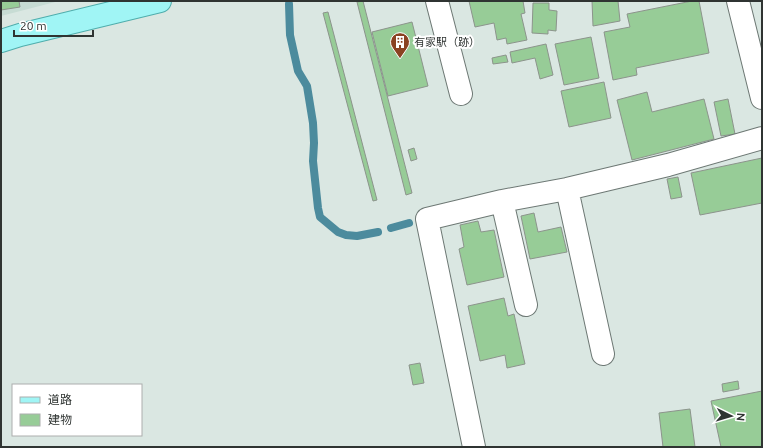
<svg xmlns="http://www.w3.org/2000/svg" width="763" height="448" viewBox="0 0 763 448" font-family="Ubuntu,'Noto Sans JP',sans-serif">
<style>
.built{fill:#c7dcd4}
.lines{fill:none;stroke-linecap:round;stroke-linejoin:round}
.stream{stroke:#4c8b9d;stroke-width:8}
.building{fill:#97cc97;stroke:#8c948c}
.minor-casing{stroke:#6d7874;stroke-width:24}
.major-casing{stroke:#4fadac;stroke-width:24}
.minor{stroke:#fff;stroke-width:22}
.major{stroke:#a0f5f5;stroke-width:22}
.labels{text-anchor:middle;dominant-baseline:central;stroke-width:4;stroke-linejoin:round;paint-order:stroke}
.poi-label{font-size:11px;fill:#2f3432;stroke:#fff;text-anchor:start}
</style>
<rect width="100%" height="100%" fill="#dae7e2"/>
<path class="built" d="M1,1h58l-58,15z"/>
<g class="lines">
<path class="stream" d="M289,4l1,31 8,36 9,15 6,37 1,20 -1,18 5,47 2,9 18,15 8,3 11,1 21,-4
M391,228l18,-5"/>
</g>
<path class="building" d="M1,1h18l1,6 -19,3z
M363,1l49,192 -6,2 -49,-193z
M469,1h54l2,12 -4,1 6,26 -20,4 -1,-6 -9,2 -3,-17 -19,4z
M592,1h26l2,20 -27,5z
M692,1h7l10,52 -73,15 1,7 -24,5 -9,-48 26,-5 -3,-13z
M533,3h16v7l8,1 -1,20 -8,-1v4l-16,-1z
M328,12l49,188 -4,1 -50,-188z
M412,22l16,64 -40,10 -16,-64z
M591,37l8,41 -35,7 -9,-41z
M546,44l7,31 -13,4 -5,-21 -23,5 -2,-11z
M506,55l2,7 -15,2 -1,-6z
M604,82l7,36 -42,9 -8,-36z
M647,92l5,20 52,-13 10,40 -82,21 -15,-60z
M728,99l7,35 -14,2 -7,-34z
M414,148l3,11 -6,2 -3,-11z
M762,158v45l-62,12 -9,-42z
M678,177l4,20 -11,2 -4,-20z
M534,213l4,19 23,-5 6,25 -37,7 -9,-43z
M478,221l3,11 13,-2 10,47 -37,8 -8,-36 5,-2 -4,-22z
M504,298l4,18 6,-2 11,50 -18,4 -2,-13 -25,6 -12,-55z
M420,363l4,20 -11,2 -4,-20z
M738,381l1,8 -16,3 -1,-8z
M762,391v56h-41l-10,-46z
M690,409l5,38h-32l-4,-34z"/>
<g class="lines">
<g class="minor-casing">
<path id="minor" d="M437,1l24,93
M738,1l24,97
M567,189l36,165
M502,201l24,104
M474,447l-47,-228 75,-18 65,-12 101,-24 94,-27"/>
</g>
<g class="major-casing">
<path id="major" d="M1,41l19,-6 140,-34"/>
</g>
<use href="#minor" class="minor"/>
<use href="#major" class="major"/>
</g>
<defs>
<g id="building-pin" transform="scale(1)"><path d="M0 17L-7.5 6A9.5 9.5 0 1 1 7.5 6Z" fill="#8a4221" stroke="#fff"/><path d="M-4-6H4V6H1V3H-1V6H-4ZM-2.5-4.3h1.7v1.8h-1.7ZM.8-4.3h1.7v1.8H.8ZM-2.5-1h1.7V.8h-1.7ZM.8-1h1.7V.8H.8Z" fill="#fff"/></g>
</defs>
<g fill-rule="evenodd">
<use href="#building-pin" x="400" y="42"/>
</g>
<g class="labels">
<g class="poi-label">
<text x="414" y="42">有家駅（跡）</text>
</g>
</g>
<rect width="763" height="448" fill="none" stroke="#2f3432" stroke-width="4"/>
<rect x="12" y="384" width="130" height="52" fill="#ffffff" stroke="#acaead"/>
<rect x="20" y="397" width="20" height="6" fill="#a0f5f5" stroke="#acaead"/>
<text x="48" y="404" font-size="12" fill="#2f3432">道路</text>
<rect x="20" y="414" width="20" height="12" fill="#97cc97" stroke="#acaead"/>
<text x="48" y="424" font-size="12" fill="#2f3432">建物</text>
<g transform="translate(731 416) rotate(95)" stroke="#ffffff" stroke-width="3" paint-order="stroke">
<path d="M0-3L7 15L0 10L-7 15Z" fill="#2f3432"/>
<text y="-6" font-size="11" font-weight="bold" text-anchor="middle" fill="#2f3432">N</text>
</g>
<path d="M14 30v6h79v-6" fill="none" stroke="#2f3432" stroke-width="2"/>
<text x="20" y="30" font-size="12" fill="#2f3432" stroke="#ffffff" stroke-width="3" paint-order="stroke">20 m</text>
</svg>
